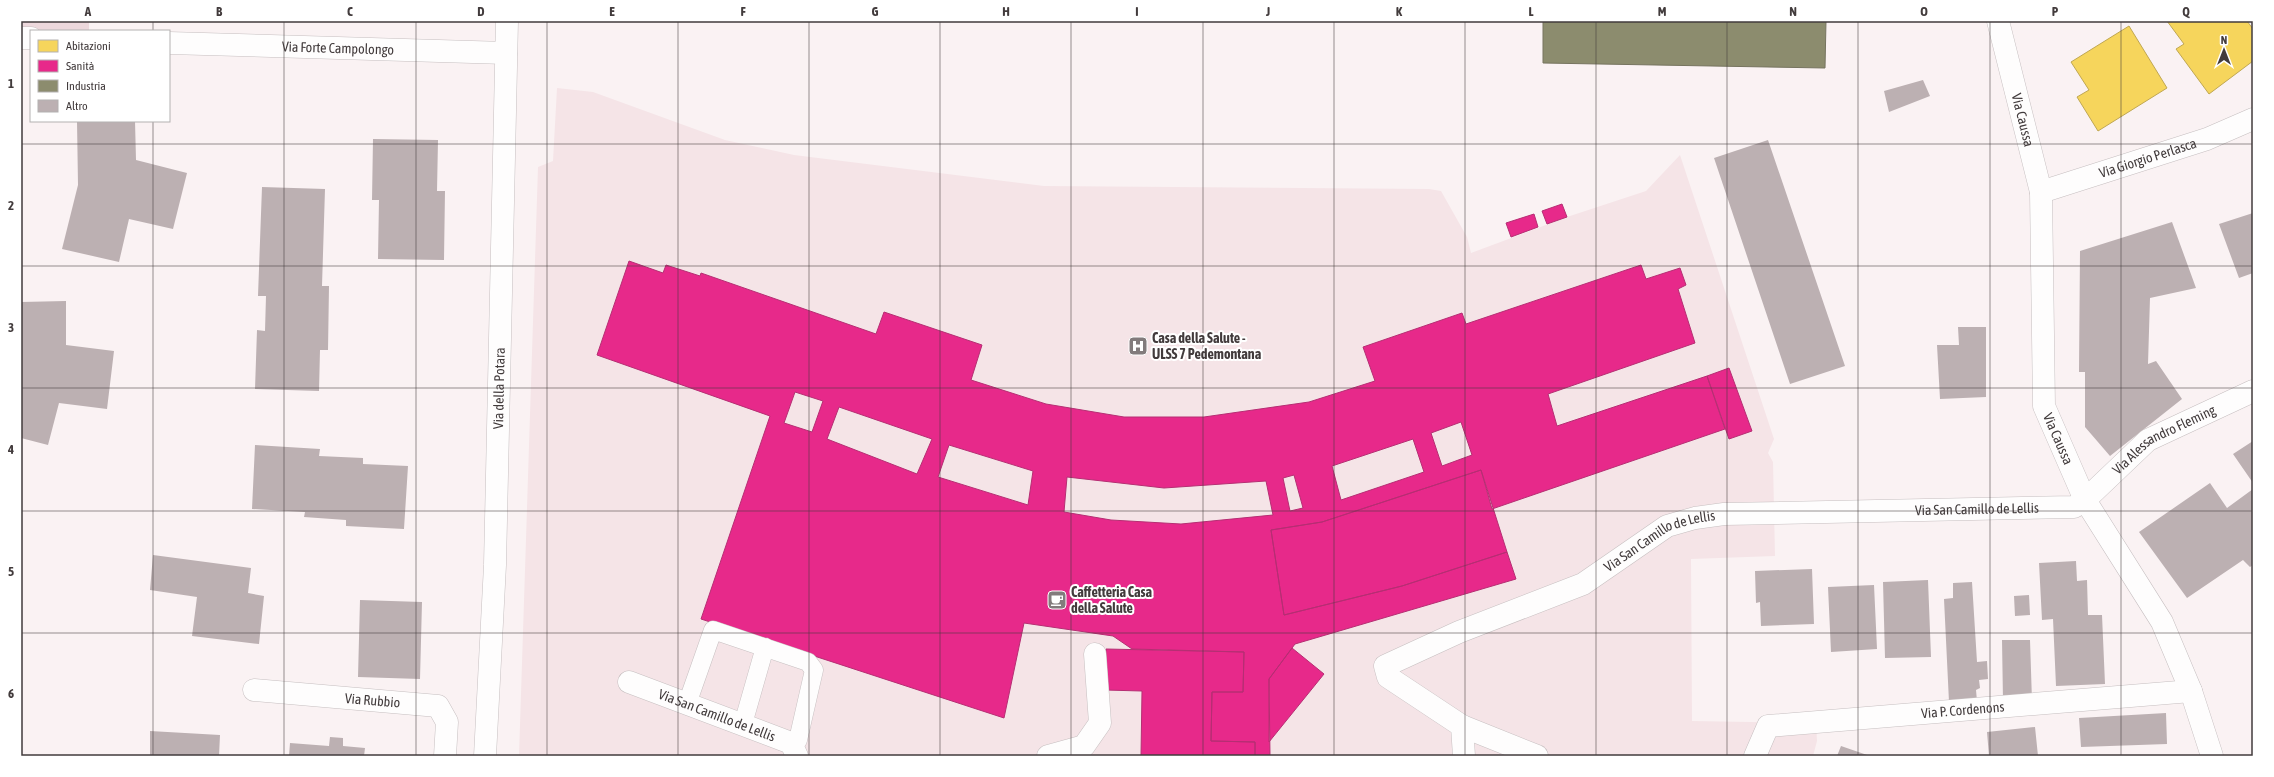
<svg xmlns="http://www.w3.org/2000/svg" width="2274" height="777" viewBox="0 0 2274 777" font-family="'Asap Condensed',sans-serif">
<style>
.built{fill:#f5e4e7}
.green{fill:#edd8dc}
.homes{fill:#f6d55c;stroke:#c0a752}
.health{fill:#e7298a;stroke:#b62e73;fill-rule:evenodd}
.industry{fill:#8c8c6e;stroke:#76745f}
.building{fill:#bcb0b2}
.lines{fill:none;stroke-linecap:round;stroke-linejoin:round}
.service-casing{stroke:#c6bfc0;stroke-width:19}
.minor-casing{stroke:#c6bfc0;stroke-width:23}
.tertiary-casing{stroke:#c6bfc0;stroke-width:23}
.service{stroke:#fefdfd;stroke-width:18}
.minor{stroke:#fefdfd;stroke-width:22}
.tertiary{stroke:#fefdfd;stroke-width:22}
.grid{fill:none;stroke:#423b3c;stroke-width:1;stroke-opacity:0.55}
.labels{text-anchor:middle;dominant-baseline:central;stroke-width:4;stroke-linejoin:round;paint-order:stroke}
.street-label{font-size:14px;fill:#423b3c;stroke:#fff}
.poi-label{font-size:14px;font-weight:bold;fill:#423b3c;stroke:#fff;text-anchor:start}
.neatline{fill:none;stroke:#423b3c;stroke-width:1.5}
.grid-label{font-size:13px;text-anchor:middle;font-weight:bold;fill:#423b3c}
</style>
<rect width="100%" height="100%" fill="#faf2f3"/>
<path class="built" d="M557,88l36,4 132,48 69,15 250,31 385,3 12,2 26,46 4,16 96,-36 79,-26 34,-36 94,284 -6,14 5,9 2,94 -84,3 1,162 124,2 1,18 -4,15h-1294l19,-589 15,-6z"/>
<path class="green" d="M21,21h68v10h-58l-10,6z"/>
<path class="homes" d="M2167,21h80l6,8v32l-44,33 -33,-45 8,-5z
M2129,26l38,62 -69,43 -21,-34 12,-7 -18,-28z"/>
<path class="health" d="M1562,204l5,13 -20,7 -5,-13z
M1534,214l4,13 -27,10 -5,-14z
M629,261l34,12 3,-8 34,11 1,-3 175,61 8,-22 98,33 -11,35 75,24 78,13h80l105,-15 66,-21 -12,-34 99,-34 4,11 175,-59 5,14 34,-11 6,17 -8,4 17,54 -147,51 9,32 150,-50 18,53 -233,80 -11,-39 -159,52 -51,8 13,85 118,-29 105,-34 9,27 -221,65 -26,35 1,77h-15v-14l-44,-1 1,-49h31l1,-40 -112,-3 -19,-13 -89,-13 -20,95 -303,-99 69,-203 -173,-61zM795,392l28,9 -11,31 -28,-9zM839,407l93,32 -15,35 -90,-35zM1461,422l11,33 -30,11 -11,-33zM1413,439l11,33 -83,28 -9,-34zM949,445l84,26 -5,34 -90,-28zM1294,475l9,33 -13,3 -7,-33zM1067,477l97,11 102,-7 7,34 -92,9 -70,-4 -47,-8z
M1729,368l23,63 -23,8 -22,-63z
M1481,470l26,82 -105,34 -118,29 -13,-85 51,-8z
M1292,648l32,26 -55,68v-63z
M1106,649l138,3 -1,40h-31l-1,49 44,1v14h-114l1,-65 -37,-1z"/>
<path class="industry" d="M1543,21h283l-1,47 -282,-5z"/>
<path class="building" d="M1923,80l7,16 -41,16 -5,-21z
M77,121h58l1,39 51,13 -14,56 -44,-10 -10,43 -57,-13 16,-64z
M373,139l65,1 -1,51h8l-1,69 -66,-1 1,-59h-7z
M1768,140l77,226 -55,18 -76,-226z
M262,187l63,2 -3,97h7l-1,64h-8l-1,41 -64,-2 2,-59 8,1 1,-35h-8z
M2253,213v60l-14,5 -20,-54z
M2172,222l24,66 -46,10 -2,66 8,-3 26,38 -72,57 -25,-29v-55h-6l1,-121z
M66,301v44l48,6 -7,58 -48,-6 -11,42 -27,-7v-136z
M1958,327h28v70l-46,2 -3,-54h22z
M2253,441v42l-20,-29z
M255,445l65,4 -1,7 44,2v6l45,2 -4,63 -58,-3v-6l-42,-3 1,-5 -53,-3z
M2210,483l17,25 26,-19v76l-3,2 -7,-7 -56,38 -48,-66z
M153,555l98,13 -3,25 16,3 -5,48 -67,-8 5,-39 -47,-7z
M2076,561l1,20 10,-1 1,35h14l3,69 -49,2 -3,-67 -11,1 -3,-57z
M1812,569l2,55 -53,2 -1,-24 -4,1 -1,-32z
M1928,580l3,77 -46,1 -2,-76z
M1972,582l5,80 10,-1 1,18 -9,1 1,8 -4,2 1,11 -28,1 -5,-103 9,-1v-15z
M1874,585l3,64 -46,3 -3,-65z
M2029,595l1,20 -15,1 -1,-20z
M360,600l62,2 -2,77 -62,-2z
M2002,640h28l2,61h-29z
M2166,713l1,31 -86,3 -2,-29z
M2035,727l3,29h-49l-2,-24z
M150,731l70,4 -1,21h-69z
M330,737l13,1v8l22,2 -1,8h-75l1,-13 39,3z
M1841,746l29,10h-33z"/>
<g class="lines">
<g class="service-casing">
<path id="service" d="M687,704l26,-74 95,32 6,8 -16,70 -7,3
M743,724l22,-77"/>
</g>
<g class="minor-casing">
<g id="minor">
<path d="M21,38h10"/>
<path id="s1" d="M169,43l337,10"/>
<path id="s2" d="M2041,192l166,-53 46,-20"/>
<path id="s3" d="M629,682l162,61 6,13"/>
<path id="s4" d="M254,690l184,16 9,16 -2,34"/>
<path d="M1462,726l75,30"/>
<path d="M1048,756l36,-10 16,-23 -5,-69"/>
<path id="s5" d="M1464,756l-2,-30 -74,-49 -3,-11 74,-34 124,-48 84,-58 28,-8 29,-4 350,-7 11,-7 63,-60 105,-49"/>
<path id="s6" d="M1755,756l13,-30 423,-35"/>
</g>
</g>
<g class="tertiary-casing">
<g id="tertiary">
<path id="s7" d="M1998,21l43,171 3,214 41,94 77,122 29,69 21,65"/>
<path id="s8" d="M485,756l10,-191 12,-544"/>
</g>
</g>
<use href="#service" class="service"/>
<use href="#minor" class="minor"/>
<use href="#tertiary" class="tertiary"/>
</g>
<path class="grid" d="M153,21v10M284,21v735M416,21v735M547,21v735M678,21v735M809,21v735M940,21v735M1071,21v735M1203,21v735M1334,21v735M1465,21v735M1596,21v735M1727,21v735M1858,21v735M1990,21v735M2121,21v735M153,121v635M21,144h2232M21,266h2232M21,388h2232M21,511h2232M21,633h2232"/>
<defs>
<g id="hospital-square" transform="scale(1)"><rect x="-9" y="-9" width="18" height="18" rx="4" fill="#827b7c" stroke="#fff"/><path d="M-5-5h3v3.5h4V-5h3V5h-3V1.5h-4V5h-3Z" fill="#fff"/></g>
<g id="cafe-square" transform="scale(1)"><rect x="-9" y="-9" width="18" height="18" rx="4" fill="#827b7c" stroke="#fff"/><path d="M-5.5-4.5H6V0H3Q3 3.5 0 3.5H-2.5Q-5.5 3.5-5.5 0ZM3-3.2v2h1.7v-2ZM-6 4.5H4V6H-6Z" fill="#fff"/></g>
</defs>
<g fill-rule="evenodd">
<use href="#hospital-square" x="1138" y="346"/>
<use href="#cafe-square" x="1057" y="600"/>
</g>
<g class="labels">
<g class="street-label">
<text stroke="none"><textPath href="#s1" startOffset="169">Via Forte Campolongo</textPath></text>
<text stroke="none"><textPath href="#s7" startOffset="102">Via Caussa</textPath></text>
<text stroke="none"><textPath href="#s2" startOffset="112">Via Giorgio Perlasca</textPath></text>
<text stroke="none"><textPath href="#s8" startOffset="368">Via della Potara</textPath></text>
<text stroke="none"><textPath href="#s7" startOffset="426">Via Caussa</textPath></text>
<text stroke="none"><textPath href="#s5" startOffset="969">Via Alessandro Fleming</textPath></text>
<text stroke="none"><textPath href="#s5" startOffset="758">Via San Camillo de Lellis</textPath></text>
<text stroke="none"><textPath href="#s5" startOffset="434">Via San Camillo de Lellis</textPath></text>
<text stroke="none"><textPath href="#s4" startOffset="119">Via Rubbio</textPath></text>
<text stroke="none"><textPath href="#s6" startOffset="228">Via P. Cordenons</textPath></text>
<text stroke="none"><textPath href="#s3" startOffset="94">Via San Camillo de Lellis</textPath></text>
</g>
<g class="poi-label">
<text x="1152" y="338">Casa della Salute -<tspan x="1152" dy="16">ULSS 7 Pedemontana</tspan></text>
<text x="1071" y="592">Caffetteria Casa<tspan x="1071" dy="16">della Salute</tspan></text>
</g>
</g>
<rect width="2274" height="777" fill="none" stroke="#ffffff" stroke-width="44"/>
<rect x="30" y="30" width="140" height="92" fill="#ffffff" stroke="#b3b1b1"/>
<rect x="38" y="40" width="20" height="12" fill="#f6d55c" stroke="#b3b1b1"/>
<text x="66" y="50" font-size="12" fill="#423b3c">Abitazioni</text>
<rect x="38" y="60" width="20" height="12" fill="#e7298a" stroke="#b3b1b1"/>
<text x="66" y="70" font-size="12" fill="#423b3c">Sanità</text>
<rect x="38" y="80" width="20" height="12" fill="#8c8c6e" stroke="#b3b1b1"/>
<text x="66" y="90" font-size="12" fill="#423b3c">Industria</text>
<rect x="38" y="100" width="20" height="12" fill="#bcb0b2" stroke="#b3b1b1"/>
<text x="66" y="110" font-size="12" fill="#423b3c">Altro</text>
<g transform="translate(2224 50)" stroke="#ffffff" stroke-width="3" paint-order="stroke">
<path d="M0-3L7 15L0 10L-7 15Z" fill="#423b3c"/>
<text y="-6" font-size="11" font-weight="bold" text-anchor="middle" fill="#423b3c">N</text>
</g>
<rect x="22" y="22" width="2230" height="733" class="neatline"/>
<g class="grid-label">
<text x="88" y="16">A</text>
<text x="219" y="16">B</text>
<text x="350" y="16">C</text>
<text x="481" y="16">D</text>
<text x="612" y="16">E</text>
<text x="743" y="16">F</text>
<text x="875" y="16">G</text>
<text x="1006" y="16">H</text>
<text x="1137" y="16">I</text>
<text x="1268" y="16">J</text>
<text x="1399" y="16">K</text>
<text x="1531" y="16">L</text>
<text x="1662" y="16">M</text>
<text x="1793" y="16">N</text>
<text x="1924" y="16">O</text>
<text x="2055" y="16">P</text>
<text x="2186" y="16">Q</text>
<text x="11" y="88">1</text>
<text x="11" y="210">2</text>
<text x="11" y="332">3</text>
<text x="11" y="454">4</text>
<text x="11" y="576">5</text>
<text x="11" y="698">6</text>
</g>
</svg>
